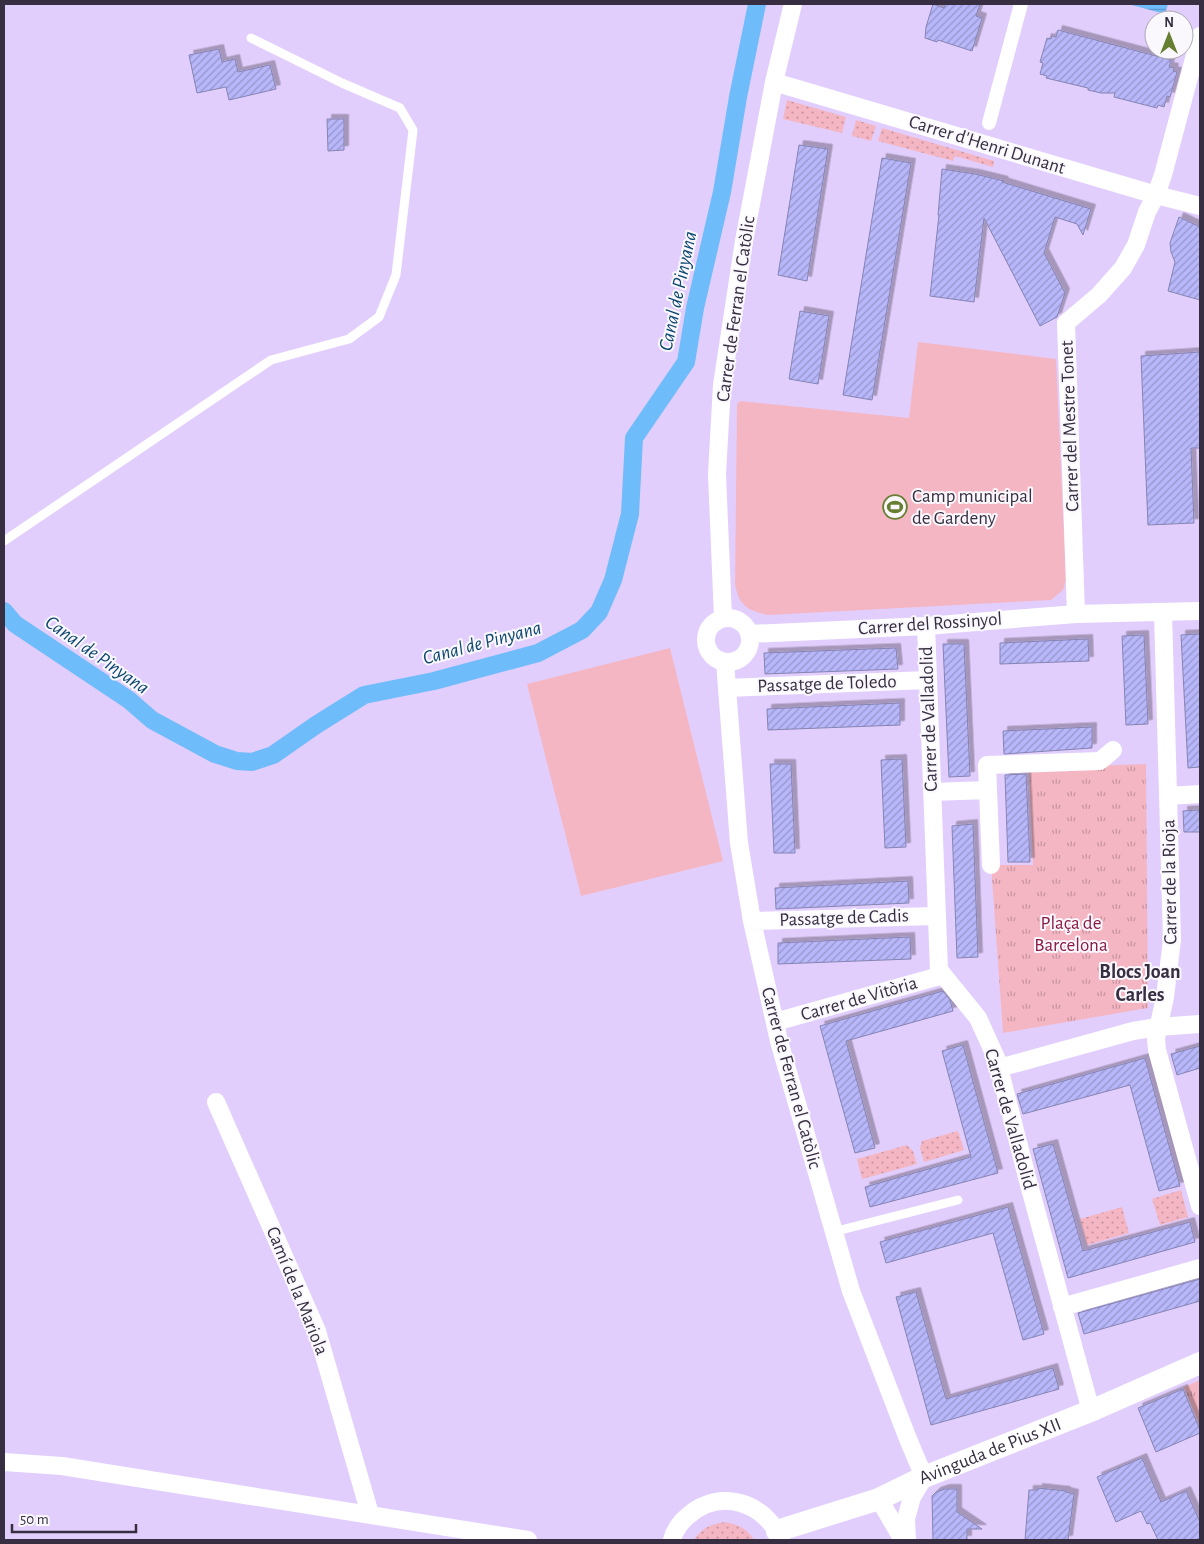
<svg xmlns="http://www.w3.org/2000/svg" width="1204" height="1544" viewBox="0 0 1204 1544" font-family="'Alegreya Sans',sans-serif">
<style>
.grass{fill:url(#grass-dots)}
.park{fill:url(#park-tufts)}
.garden{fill:#f5b6c3}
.water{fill:url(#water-rules)}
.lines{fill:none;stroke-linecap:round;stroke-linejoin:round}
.canal{stroke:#6fbcfa;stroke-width:18}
.building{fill:url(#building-hatch);stroke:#8584b2;filter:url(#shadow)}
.service{stroke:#fff;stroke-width:9}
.pedestrian{stroke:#fff;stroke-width:14}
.minor{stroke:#fff;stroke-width:18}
.tertiary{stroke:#fff;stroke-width:22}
.labels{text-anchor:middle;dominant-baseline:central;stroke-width:4;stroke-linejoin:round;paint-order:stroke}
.street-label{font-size:19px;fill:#372f41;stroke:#faf8fd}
.poi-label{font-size:19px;fill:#372f41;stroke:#faf8fd;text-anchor:start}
.park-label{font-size:19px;fill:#8b1b44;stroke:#faf8fd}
.water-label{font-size:20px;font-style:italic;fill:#0d4870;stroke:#faf8fd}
.neighbourhood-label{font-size:20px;font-weight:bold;fill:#372f41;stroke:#faf8fd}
</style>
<defs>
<pattern id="grass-dots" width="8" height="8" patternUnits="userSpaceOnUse" patternTransform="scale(1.25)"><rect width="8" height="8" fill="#f5b6c3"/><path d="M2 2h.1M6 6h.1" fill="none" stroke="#c794a0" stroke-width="1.8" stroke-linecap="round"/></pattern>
<pattern id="park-tufts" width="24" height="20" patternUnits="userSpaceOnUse" patternTransform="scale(1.25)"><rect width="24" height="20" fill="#f5b6c3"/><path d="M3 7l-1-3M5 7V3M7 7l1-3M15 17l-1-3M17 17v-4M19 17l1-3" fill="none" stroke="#c794a0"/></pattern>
<pattern id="water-rules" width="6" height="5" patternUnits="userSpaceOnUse" patternTransform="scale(1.25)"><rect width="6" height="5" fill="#6fbcfa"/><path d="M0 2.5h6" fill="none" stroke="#5c99cc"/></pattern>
<pattern id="building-hatch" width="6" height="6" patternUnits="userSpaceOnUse" patternTransform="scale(1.25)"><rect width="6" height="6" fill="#b8b7fa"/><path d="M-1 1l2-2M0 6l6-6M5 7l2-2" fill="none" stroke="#9695cc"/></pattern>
<filter id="shadow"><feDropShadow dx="4.5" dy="-4.5" stdDeviation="0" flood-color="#0004"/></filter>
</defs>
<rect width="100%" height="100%" fill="#e2cefd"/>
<path class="grass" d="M787,100l59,17 -4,16 -59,-14z
M856,120l20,6 -5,15 -19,-5z
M882,128l112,33 -1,6 -38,-11 -2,5 -75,-20z
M958,1131l6,19 -40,12 -4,-14 2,-7z
M907,1145l6,6 4,13 -55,15 -5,-20z
M1181,1190l7,27 -28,8 -8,-26z
M1122,1207l7,26 -42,12 -7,-26z
M725,1522c13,3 22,6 29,18h-60c7,-12 18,-16 31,-18z"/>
<path class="park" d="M1146,764l2,244 -145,25 -12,-168h42l-4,-97z
M1200,1380v46l-16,-39z"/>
<path class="garden" d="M918,342l138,17 10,221 -3,10 -12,10 -283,15c-21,-5 -29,-9 -33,-31l2,-180 3,-3 169,17z
M670,648l53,213 -142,35 -54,-212z"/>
<path class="water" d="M1128,4h40l-3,10z"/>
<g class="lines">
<path class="canal" d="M4,611l11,13 114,76 23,20 63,34 22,7 15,1 21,-7 43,-30 48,-30 70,-14 104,-28 44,-23 17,-18 14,-32 17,-66 4,-76 52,-76 9,-54 27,-116 16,-95 19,-93"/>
</g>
<path class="building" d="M933,4l11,4 1,-4h35l-4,12 6,2 -10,33 -34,-11 -1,2 -12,-4 1,-11z
M1058,30l113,30 -2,7 5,1 -1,3 4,1 -7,25 -3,-1 -3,11 -6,-2 -1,3 -43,-11 1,-4h-14l-13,-3v-2l-42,-10 1,-2 -7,-2 3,-11 -3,-1 7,-24 4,1 1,-3 4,1z
M219,49l3,13 13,-3 3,13 32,-7 6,24 -47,11 -3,-13 -29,6 -8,-38z
M327,119h17v31l-16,1z
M799,145l29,4 -21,132 -29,-6z
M882,158l29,5 -39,237 -29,-5z
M942,169l33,5 29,7 -2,1 89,27 -8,26 -6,-11 -22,-7 -11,36 21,40 -8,24 -17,9 -56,-108 -10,84 -44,-6 9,-81h-1z
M1179,217l21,10v73l-32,-9 7,-29 -4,-10 -1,-9z
M800,311l29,5 -11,68 -29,-5z
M1200,352v96h-9l3,75 -46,2 -7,-169z
M1200,634v133l-12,1 -7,-133z
M1144,635l4,89 -22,1 -4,-89z
M1088,639l1,22 -89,3v-21z
M943,644h21l6,132 -21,1z
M896,648l2,21 -133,5 -1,-21z
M900,703v22l-132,5 -1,-21z
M1092,727v21l-88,6 -1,-23z
M902,759l4,88 -21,1 -4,-88z
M770,764h21l4,89h-21z
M1026,774l4,88h-22l-3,-87z
M1200,810v22h-16l-1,-21z
M973,824l5,133 -21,1 -5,-132z
M908,881l1,22 -133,6 -1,-21z
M910,937l1,22 -133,5v-21z
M943,991l7,9 3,11 -107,30 29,107 -20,5 -35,-127z
M963,1045l35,128 -128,34 -5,-20 106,-30 -29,-106z
M1200,1046v22l-23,7 -6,-21z
M1145,1058l35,128 -21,5 -29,-106 -107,29 -6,-20z
M1053,1144l30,107 107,-29 5,20 -127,36 -35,-129z
M1008,1207l36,127 -21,6 -30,-107 -107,30 -6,-21z
M1200,1279v22l-116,33 -6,-21z
M916,1292l30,107 107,-31 6,21 -128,36 -35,-128z
M1183,1389l17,41v3l-44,19 -18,-44z
M1142,1458l19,44 25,-11 14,31v16l-5,2h-37l-8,-17 -3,1 -6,-13 -25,11 -19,-45z
M1038,1488l28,3v1l8,2 -6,46h-43l4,-50h9z
M945,1489h12v23l25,17h-15v11h-34l-1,-44 4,-4z"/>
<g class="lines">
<path class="service" d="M4,541l267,-181 78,-21 30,-22 17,-42 17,-145 -13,-22 -58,-25 -91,-45
M833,1232l125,-32"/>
<path class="pedestrian" d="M989,123l32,-119"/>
<path class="minor" d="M774,82l382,113 44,11
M1163,612l9,328 -7,57 -9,41 1,12 43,156
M1076,614l-10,-291 33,-28 24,-27 13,-23 11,-33 9,-17 7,-20 37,-139
M706 640a22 22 0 1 1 44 0a22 22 0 1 1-44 0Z
M723,618l-6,-144 5,-89 22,-144 30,-159 19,-78
M926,626l13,344 39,48 19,42 31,121 63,230
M749,634l177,-8 150,-12 124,-3
M725,662l14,181 13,78 27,120 72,250 57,148 16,38 -12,20 -6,22 1,21
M727,688l201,-8
M932,792l56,-2
M1168,796l32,-2
M991,865l-4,-100 113,-4 13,-11
M752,921l184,-5
M775,1022l168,-47
M999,1068l134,-37 25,-4 42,-3
M216,1102l101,229 53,183
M1062,1307l138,-39
M4,1462l58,4 466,74
M879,1499l24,41
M672,1540c2,-9 9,-19 17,-25 32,-27 76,-13 92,25"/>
<path class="tertiary" id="s1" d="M777,1531l102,-32 45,-22 169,-67 107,-47"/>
</g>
<defs>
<g id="stadium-ring" transform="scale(1.25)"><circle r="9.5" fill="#faf8fd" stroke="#667f31" stroke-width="1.5"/><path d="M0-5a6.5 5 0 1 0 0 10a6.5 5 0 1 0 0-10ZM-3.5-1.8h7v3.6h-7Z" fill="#667f31"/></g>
</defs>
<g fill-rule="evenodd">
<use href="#stadium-ring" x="895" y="507"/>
</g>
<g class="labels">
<g class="street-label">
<text transform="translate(987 145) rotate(17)">Carrer d'Henri Dunant</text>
<text transform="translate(736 309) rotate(-82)">Carrer de Ferran el Catòlic</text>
<text transform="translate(1070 426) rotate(-92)">Carrer del Mestre Tonet</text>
<text transform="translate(930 624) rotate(-4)">Carrer del Rossinyol</text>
<text transform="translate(827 684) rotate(-2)">Passatge de Toledo</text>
<text transform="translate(929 719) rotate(-92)">Carrer de Valladolid</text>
<text transform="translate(1170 882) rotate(-91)">Carrer de la Rioja</text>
<text transform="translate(844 918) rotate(-2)">Passatge de Cadis</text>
<text transform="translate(859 999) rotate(-16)">Carrer de Vitòria</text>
<text transform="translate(791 1078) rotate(75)">Carrer de Ferran el Catòlic</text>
<text transform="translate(1010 1119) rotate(74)">Carrer de Valladolid</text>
<text transform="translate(297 1291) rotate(68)">Camí de la Mariola</text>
<text stroke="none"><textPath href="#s1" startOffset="228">Avinguda de Pius XII</textPath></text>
</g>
<g class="poi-label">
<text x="912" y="496">Camp municipal<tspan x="912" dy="22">de Gardeny</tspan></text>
</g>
<g class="park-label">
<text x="1071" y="923">Plaça de<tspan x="1071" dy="22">Barcelona</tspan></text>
</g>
<g class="water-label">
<text transform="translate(678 291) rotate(-78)">Canal de Pinyana</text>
<text transform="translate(482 643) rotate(-15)">Canal de Pinyana</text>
<text transform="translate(97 655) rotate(35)">Canal de Pinyana</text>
</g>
<g class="neighbourhood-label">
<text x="1140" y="972">Blocs Joan<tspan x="1140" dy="23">Carles</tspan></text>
</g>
</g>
<rect width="1204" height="1544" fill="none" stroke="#372f41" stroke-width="10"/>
<g transform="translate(1169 35)"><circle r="24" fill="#faf8fd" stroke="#aca8b2"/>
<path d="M0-4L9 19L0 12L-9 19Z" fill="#667f31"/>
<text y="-8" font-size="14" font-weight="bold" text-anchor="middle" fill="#372f41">N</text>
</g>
<path d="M12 1524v8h124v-8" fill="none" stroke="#372f41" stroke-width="2.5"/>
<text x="20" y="1524" font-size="15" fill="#372f41" stroke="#faf8fd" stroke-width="4" paint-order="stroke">50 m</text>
</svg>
